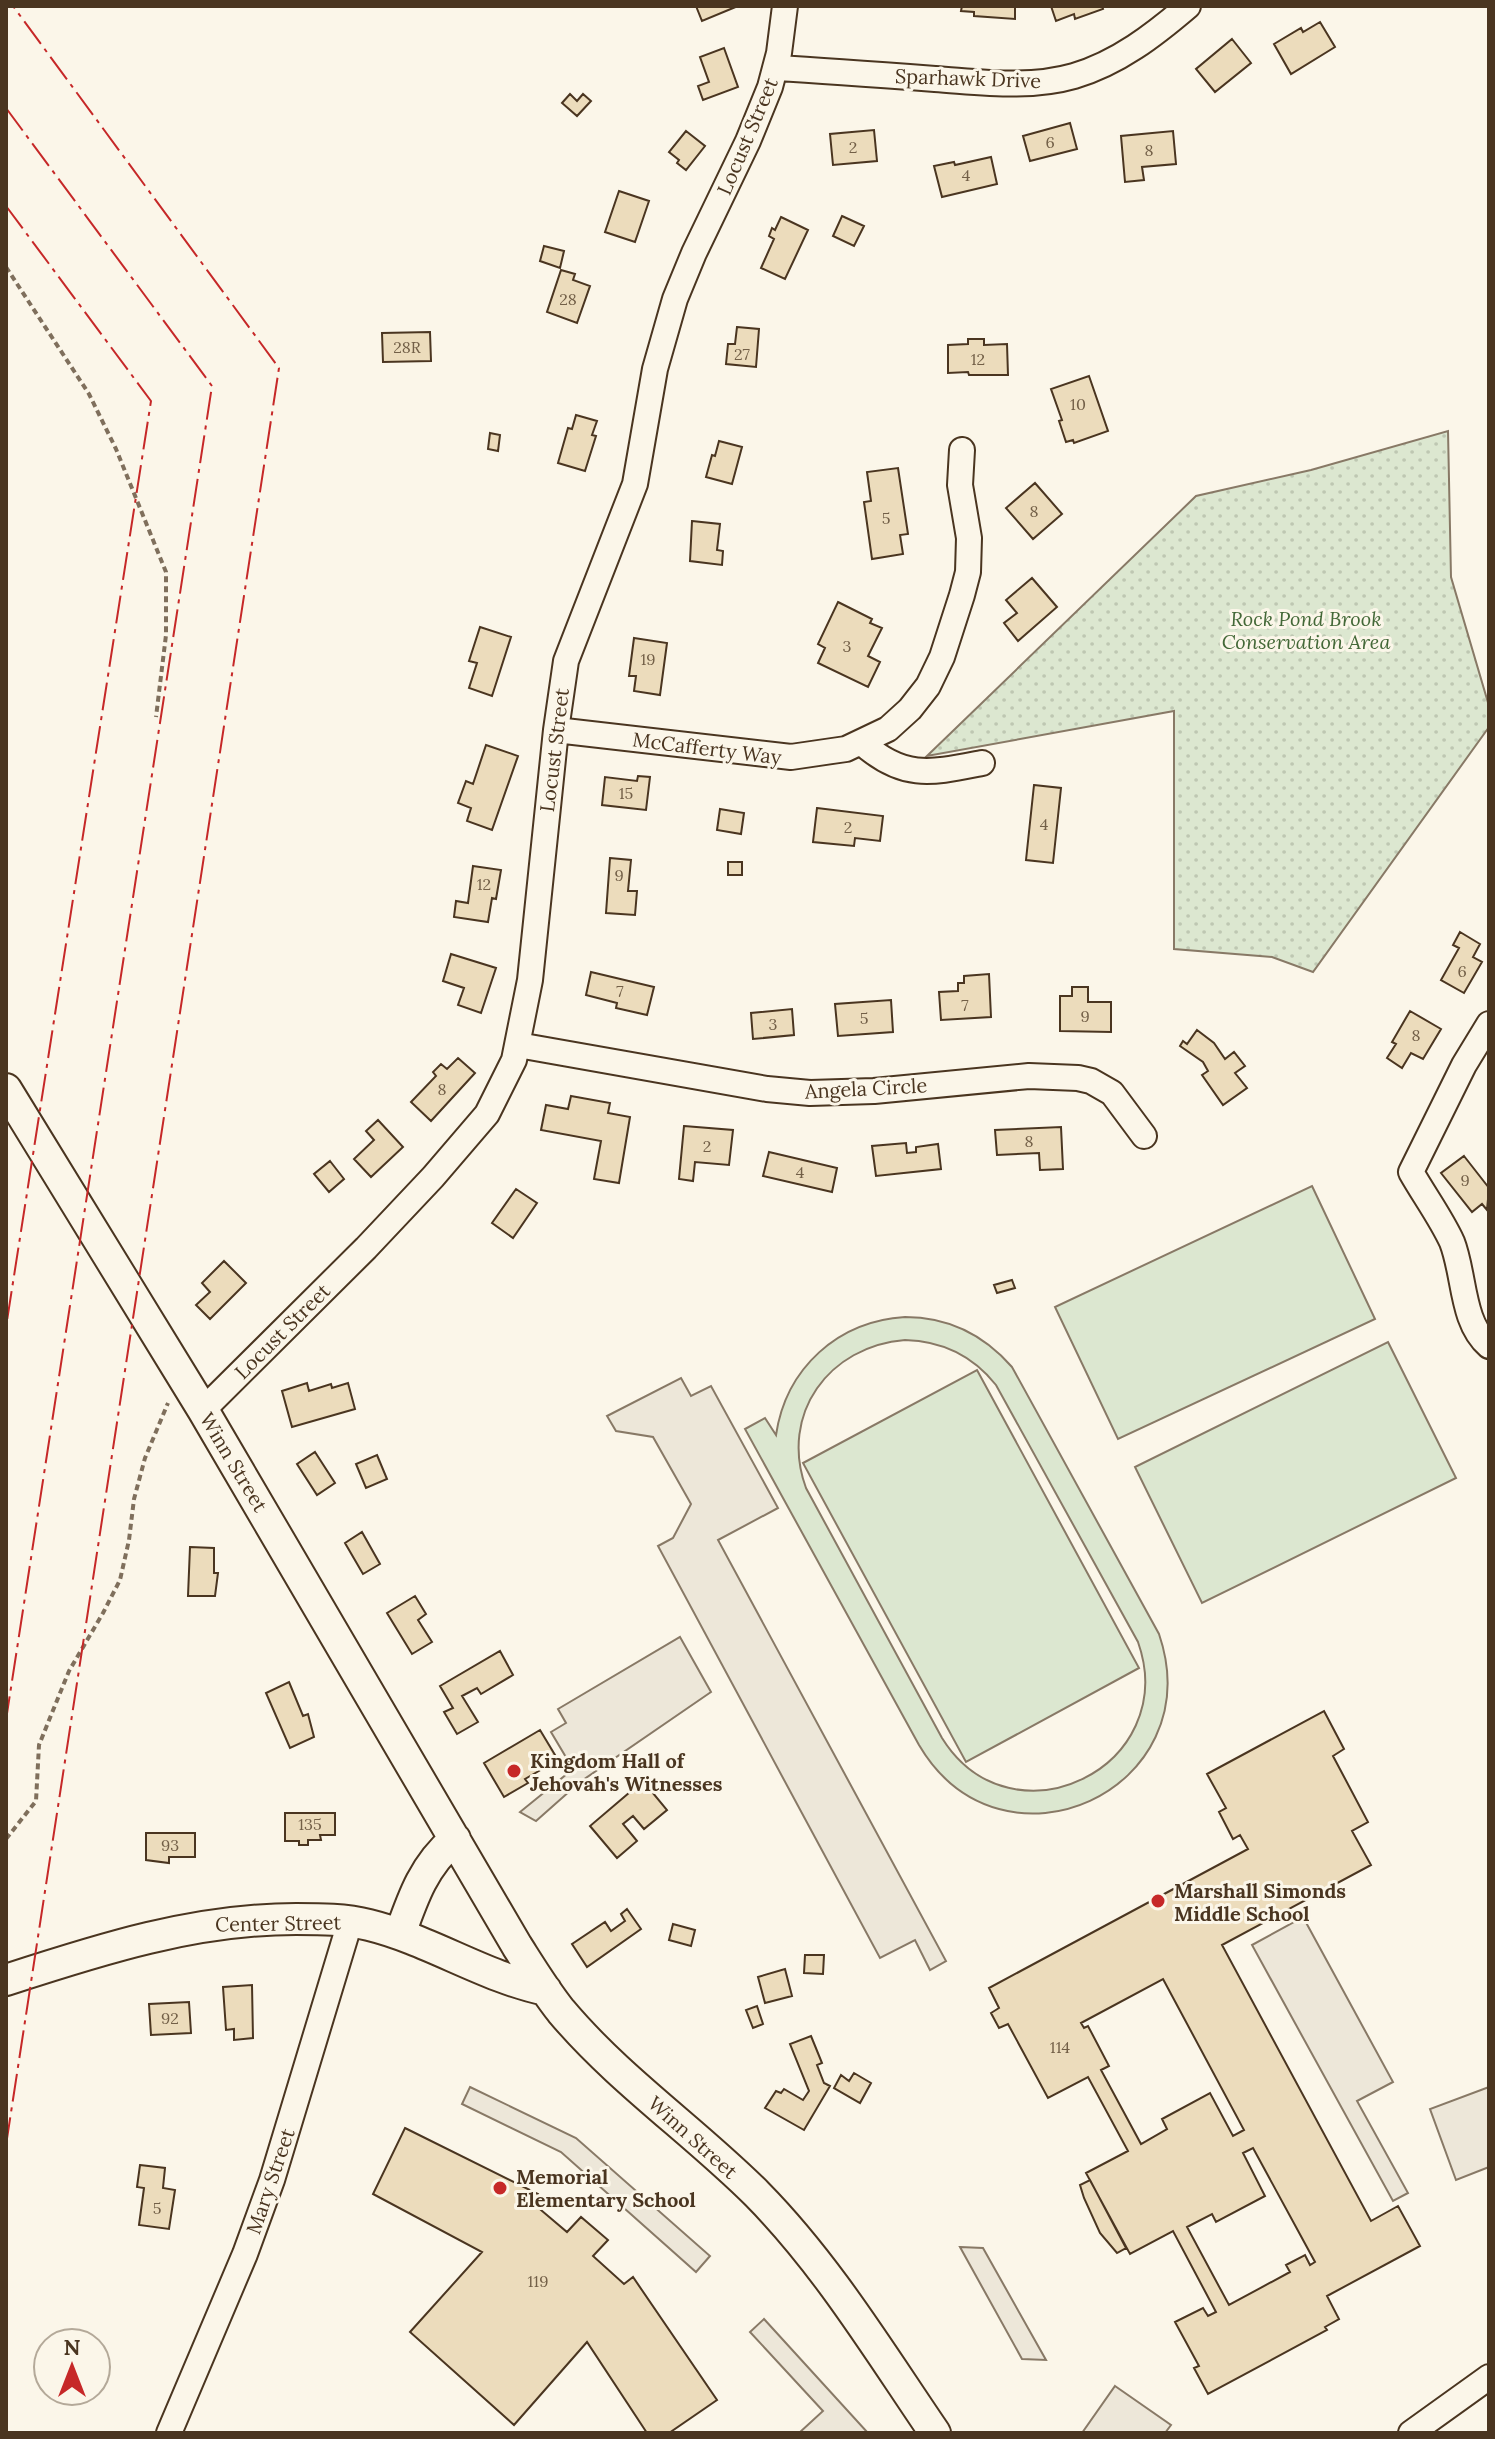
<svg xmlns="http://www.w3.org/2000/svg" width="1495" height="2439" viewBox="0 0 1495 2439" font-family="Lora,serif">
<style>
.park{fill:url(#park-dots);stroke:#887966;stroke-width:2}
.garden{fill:#dce7d0;stroke:#887966;stroke-width:2;fill-rule:evenodd}
.parking{fill:#ede7d9;stroke:#887966;stroke-width:2}
.building{fill:#ecdcbc;stroke:#4a3520;stroke-width:2;fill-rule:evenodd}
.lines{fill:none;stroke-linecap:round;stroke-linejoin:round}
.minor-casing{stroke:#4a3520;stroke-width:28}
.major-casing{stroke:#4a3520;stroke-width:34}
.path{stroke:#7f6f5c;stroke-width:4;stroke-dasharray:6 4;stroke-linecap:butt}
.minor{stroke:#fbf6e9;stroke-width:24}
.major{stroke:#fbf6e9;stroke-width:30}
.power{stroke:#c62828;stroke-width:2;stroke-dasharray:28 6 4 6;stroke-linecap:butt}
.poi-dot{fill:#c62828;stroke:#fbf6e9;stroke-width:3}
.labels{text-anchor:middle;dominant-baseline:central;stroke-width:6;stroke-linejoin:round;paint-order:stroke}
.number-label{font-size:16px;fill:#725f47}
.street-label{font-size:20px;fill:#4a3520;stroke:#fbf6e9}
.park-label{font-size:20px;font-style:italic;fill:#436837;stroke:#fbf6e9}
.poi-label{font-size:20px;font-weight:bold;fill:#4a3520;stroke:#fbf6e9;text-anchor:start}
</style>
<defs>
<pattern id="park-dots" width="8" height="8" patternUnits="userSpaceOnUse" patternTransform="scale(2)"><rect width="8" height="8" fill="#dce7d0"/><path d="M2 2h.1M6 6h.1" fill="none" stroke="#bec7b2" stroke-width="1.8" stroke-linecap="round"/></pattern>
</defs>
<rect width="100%" height="100%" fill="#fbf6e9"/>
<path class="park" d="M1448,431l3,146 38,129v21l-176,245 -41,-15 -98,-8v-238l-247,45 269,-260 115,-26z"/>
<path class="garden" d="M1312,1186l63,133 -257,120 -63,-132z
M905,1317c43,0 79,18 107,50l147,267c53,156 -157,252 -240,111l-174,-316 20,-11 11,17c10,-67 62,-114 129,-118zM905,1340c38,1 68,16 91,45l142,257c44,125 -126,208 -196,96l-136,-250c-27,-74 23,-142 99,-148z
M1388,1342l68,136 -254,125 -67,-136z
M977,1370l162,298 -173,94 -163,-299z"/>
<path class="parking" d="M681,1378l10,18 20,-10 67,122 -60,32 228,421 -16,9 -15,-30 -35,18 -222,-412 15,-8 18,-34 -38,-67 -37,-6 -9,-15z
M680,1637l31,55 -131,90 -44,39 -16,-9 53,-43 -22,-37 15,-9 -8,-14z
M1303,1917l90,165 -36,19 51,92 -15,8 -141,-256z
M470,2087l106,51 134,118 -14,16 -135,-120 -99,-48z
M1489,2087v80l-33,13 -26,-71z
M960,2247l23,1 63,112 -24,-1z
M764,2319l104,114h-69l24,-22 -73,-79z
M1115,2386l56,39 -6,8h-83z"/>
<path class="building" d="M696,6h42l-36,15z
M962,6h53v13l-41,-3v-4l-13,-1z
M1051,6h51l1,3 -28,10 -1,-5 -18,7z
M1320,22l15,25 -44,27 -17,-30 27,-16 2,4z
M1232,39l19,24 -36,29 -19,-23z
M724,48l14,39 -35,13 -5,-14 11,-4 -9,-25z
M570,94l7,7 6,-7 8,7 -14,15 -15,-13z
M1070,123l7,26 -47,12 -7,-25z
M874,130l3,31 -44,4 -3,-31z
M686,131l19,15 -19,24 -9,-7 2,-3 -10,-8z
M1173,131l3,33 -34,3 2,13 -19,2 -4,-46z
M991,157l6,27 -55,13 -8,-31 20,-4 1,3z
M619,191l30,10 -14,41 -30,-10z
M842,216l22,10 -10,20 -21,-10z
M781,217l27,13 -23,49 -24,-11 13,-29 -5,-3 3,-8 3,2z
M544,246l20,5 -4,17 -20,-7z
M561,270l14,4 -2,6 17,6 -13,37 -30,-11z
M737,327l22,2 -3,38 -30,-3 2,-20h7z
M430,332l1,29 -48,1 -1,-29z
M968,339h16v6l23,-1 1,31h-39l-1,-3 -20,1v-28l20,-1z
M1089,376l19,55 -34,12 -1,-3 -7,2 -7,-21 3,-1 -11,-31z
M576,415l21,6 -5,14 4,1 -11,35 -27,-8 10,-35 4,1z
M490,433l10,2 -2,16 -10,-2z
M719,441l23,6 -10,37 -26,-7 6,-22 3,1z
M898,468l10,66 -8,1 3,19 -31,5 -8,-57 7,-1 -4,-29z
M1035,483l27,31 -29,25 -27,-31z
M692,521l28,3 -3,26 6,1 -1,14 -32,-4z
M1032,578l25,29 -39,34 -14,-18 13,-10 -11,-13z
M838,602l34,17 -2,4 12,5 -14,28 12,6 -12,25 -50,-24 7,-15 -7,-4z
M480,627l31,10 -19,59 -23,-8 8,-25 -8,-2z
M634,638l33,5 -7,52 -26,-4 2,-15h-7z
M486,745l32,11 -26,74 -25,-9 4,-13 -13,-5 8,-22 7,3z
M638,776l12,1 -4,33 -44,-5 3,-28 32,4z
M1034,785l27,3 -8,75 -27,-3z
M817,808l66,8 -3,25 -25,-3 -1,8 -41,-4z
M720,809l24,4 -3,21 -24,-4z
M610,858l21,2 -3,31h9l-2,24 -29,-2z
M728,862h14v13h-14z
M473,866l28,4 -5,29 -4,-1 -4,24 -34,-5 2,-16 12,2z
M1460,932l20,12 -7,13 9,5 -18,31 -23,-13 18,-32 -6,-3z
M451,954l45,14 -15,45 -23,-8 6,-17 -21,-7z
M591,972l63,15 -7,28 -31,-7 1,-5 -31,-8z
M989,974l2,43 -50,3 -2,-28 19,-1v-8h6v-7z
M1072,987h16v15h23v30l-51,-1v-35h12z
M891,1000l2,32 -55,4 -3,-32z
M792,1009l2,26 -41,4 -2,-26z
M1410,1011l31,18 -18,30 -12,-6 -9,15 -15,-10 9,-14 -4,-2z
M1197,1030l17,13 11,16 9,-7 11,14 -10,7 12,15 -24,17 -21,-30 6,-4 -5,-9 -23,-16 3,-5 4,3z
M458,1058l17,15 -44,48 -20,-19 25,-26 -3,-4 8,-8 6,5z
M571,1096l39,7 -2,10 22,4 -11,66 -25,-4 7,-38 -60,-11 5,-25 22,4z
M378,1120l25,27 -32,30 -17,-18 20,-19 -8,-9z
M684,1126l49,4 -4,35 -34,-3 -2,19 -14,-2z
M1061,1127l2,42 -23,1 -1,-17 -42,2 -2,-25z
M906,1143l1,10 9,-1v-5l22,-3 3,25 -65,7 -4,-30z
M769,1152l68,16 -5,24 -69,-16z
M1464,1156l25,32 -2,22 -5,-6 -10,8 -31,-39z
M330,1161l14,18 -15,13 -15,-18z
M516,1189l21,14 -24,35 -21,-15z
M224,1261l22,22 -36,36 -14,-14 14,-13 -8,-9z
M1012,1280l3,8 -18,5 -3,-8z
M307,1383l2,8 22,-7 1,4 16,-5 7,26 -63,18 -10,-36z
M315,1452l20,31 -18,12 -20,-31z
M377,1455l10,24 -21,9 -10,-24z
M362,1532l18,32 -17,10 -18,-31z
M190,1547l24,1v25h4l-3,23h-27z
M415,1596l11,18 -8,6 14,22 -20,12 -25,-41z
M500,1651l13,24 -32,19 -4,-6 -15,8 16,26 -21,12 -13,-22 9,-4 -13,-22z
M289,1682l14,34 5,-2 6,23 -24,11 -24,-55z
M1324,1711l20,38 -11,7 35,66 -16,9 19,34 -149,80 149,276 27,-15 22,40 -93,50 12,23 -14,8 2,3 -119,64 -14,-26 5,-2 -24,-44 28,-14 5,8 8,-4 -43,-81 -43,23 -44,-81 42,-22 -40,-74 -40,21 -40,-74 -9,4 -8,-15 8,-5 -10,-20 259,-139 -8,-14 -7,4 -14,-27 7,-4 -19,-34zM1163,1979l81,151 -11,6 -23,-43 -48,26 5,10 -26,15 -40,-74 8,-4 -21,-40 -4,2 -3,-5zM1253,2148l62,114 -5,3 -5,-10 -19,10 4,7 -61,33 -42,-78 25,-13 4,8 49,-26 -22,-43z
M540,1730l18,30 -33,19 3,4 -24,14 -20,-34z
M643,1781l24,29 -23,19 -11,-13 -10,8 14,17 -20,17 -27,-32z
M285,1813h50v22h-15l1,5h-13v5h-9v-4h-14z
M146,1833h49v24h-26v6l-23,-3z
M627,1909l14,20 -54,38 -15,-23 33,-22 6,9 14,-10 -4,-7z
M673,1924l22,6 -4,16 -22,-6z
M805,1955h19l-1,19 -19,-1z
M785,1969l7,27 -27,7 -7,-26z
M252,1985l1,53 -19,2v-11l-8,1 -3,-43z
M189,2002l2,31 -40,2 -2,-31z
M757,2006l6,18 -10,4 -7,-18z
M811,2036l11,27 -5,2 7,18 6,3 -26,44 -39,-22 11,-17 5,2 3,-4 19,11 6,-9 -19,-47z
M854,2073l17,10 -11,20 -26,-15 7,-13 8,6z
M405,2128l133,66 -3,11 32,27 14,-15 27,23 -15,16 31,28 9,-7 84,123 -48,33h-22l-60,-91 -73,83 -104,-93 72,-80 -109,-58z
M140,2165l25,3 -2,20 12,2 -6,39 -30,-4 5,-37 -7,-1z
M1090,2180l36,68 -9,5 -17,-20 -16,-35 -4,-13z"/>
<g class="lines">
<g class="minor-casing">
<path id="minor" d="M776,68c53,3 106,7 159,11 46,3 94,10 139,-3 44,-13 80,-41 114,-70
M556,730l235,27 55,-8 42,-20 22,-20 18,-23 14,-29 20,-62 6,-23 1,-34 -9,-53 2,-35
M862,743c42,37 69,30 120,20
M1489,1024l-25,41 -53,107c13,23 30,46 41,70 13,33 9,80 37,104
M518,1045l249,44 43,4 64,-2 155,-15 49,2 13,3 21,12 32,43
M203,1410l163,-162 67,-71 54,-63 27,-54 16,-80 26,-250 10,-69 69,-177 20,-115 20,-70 19,-46 54,-112 22,-54 9,-34 6,-47
M169,2433l76,-179 27,-74 78,-258
M1411,2433l78,-56"/>
</g>
<g class="major-casing">
<path id="major" d="M6,1089l197,321 314,536c14,22 28,45 44,65 58,69 133,120 196,183 70,71 122,157 178,239
M400,1934c13,-37 24,-69 55,-95
M6,1980c95,-31 189,-61 290,-61 25,0 49,0 73,6 61,15 115,52 177,65"/>
</g>
<path class="path" d="M6,267l83,127 27,55 50,123v63l-10,82
M6,1839l30,-38 3,-56 30,-74 34,-58 17,-33 9,-40 5,-41 11,-41 23,-55"/>
<use href="#minor" class="minor"/>
<use href="#major" class="major"/>
<path class="power" d="M6,108l206,278 -206,1334
M6,206l145,195 -145,926
M6,2145l273,-1777 -266,-362"/>
</g>
<g class="poi-dot">
<circle cx="514" cy="1771" r="8"/>
<circle cx="1158" cy="1901" r="8"/>
<circle cx="500" cy="2188" r="8"/>
</g>
<g class="labels">
<g class="number-label">
<text x="1050" y="142">6</text>
<text x="853" y="147">2</text>
<text x="1149" y="150">8</text>
<text x="966" y="175">4</text>
<text x="568" y="299">28</text>
<text x="407" y="347">28R</text>
<text x="742" y="354">27</text>
<text x="978" y="359">12</text>
<text x="1078" y="404">10</text>
<text x="1034" y="511">8</text>
<text x="886" y="518">5</text>
<text x="847" y="646">3</text>
<text x="648" y="659">19</text>
<text x="626" y="793">15</text>
<text x="1044" y="824">4</text>
<text x="848" y="827">2</text>
<text x="619" y="875">9</text>
<text x="484" y="884">12</text>
<text x="1462" y="971">6</text>
<text x="620" y="991">7</text>
<text x="965" y="1005">7</text>
<text x="1085" y="1016">9</text>
<text x="864" y="1018">5</text>
<text x="773" y="1024">3</text>
<text x="1416" y="1035">8</text>
<text x="442" y="1089">8</text>
<text x="1029" y="1141">8</text>
<text x="707" y="1146">2</text>
<text x="800" y="1172">4</text>
<text x="1465" y="1180">9</text>
<text x="310" y="1824">135</text>
<text x="170" y="1845">93</text>
<text x="170" y="2018">92</text>
<text x="1060" y="2047">114</text>
<text x="157" y="2208">5</text>
<text x="538" y="2281">119</text>
</g>
<g class="street-label">
<text transform="translate(968 78) rotate(2)">Sparhawk Drive</text>
<text transform="translate(747 136) rotate(-67)">Locust Street</text>
<text transform="translate(707 748) rotate(7)">McCafferty Way</text>
<text transform="translate(554 750) rotate(-83)">Locust Street</text>
<text transform="translate(866 1088) rotate(-3)">Angela Circle</text>
<text transform="translate(282 1331) rotate(-45)">Locust Street</text>
<text transform="translate(234 1462) rotate(59)">Winn Street</text>
<text transform="translate(278 1923) rotate(-1)">Center Street</text>
<text transform="translate(693 2137) rotate(42)">Winn Street</text>
<text transform="translate(270 2181) rotate(-71)">Mary Street</text>
</g>
<g class="park-label">
<text x="1306" y="618">Rock Pond Brook<tspan x="1306" dy="23">Conservation Area</tspan></text>
</g>
<g class="poi-label">
<text x="530" y="1760">Kingdom Hall of<tspan x="530" dy="23">Jehovah's Witnesses</tspan></text>
<text x="1174" y="1890">Marshall Simonds<tspan x="1174" dy="23">Middle School</tspan></text>
<text x="516" y="2176">Memorial<tspan x="516" dy="23">Elementary School</tspan></text>
</g>
</g>
<rect width="1495" height="2439" fill="none" stroke="#4a3520" stroke-width="16"/>
<g transform="translate(72 2367)"><circle r="38" fill="#fbf6e9" stroke="#b4a999" stroke-width="2"/>
<path d="M0-6L14 30L0 20L-14 30Z" fill="#c62828"/>
<text y="-12" font-size="22" font-weight="bold" text-anchor="middle" fill="#4a3520">N</text>
</g>
</svg>
